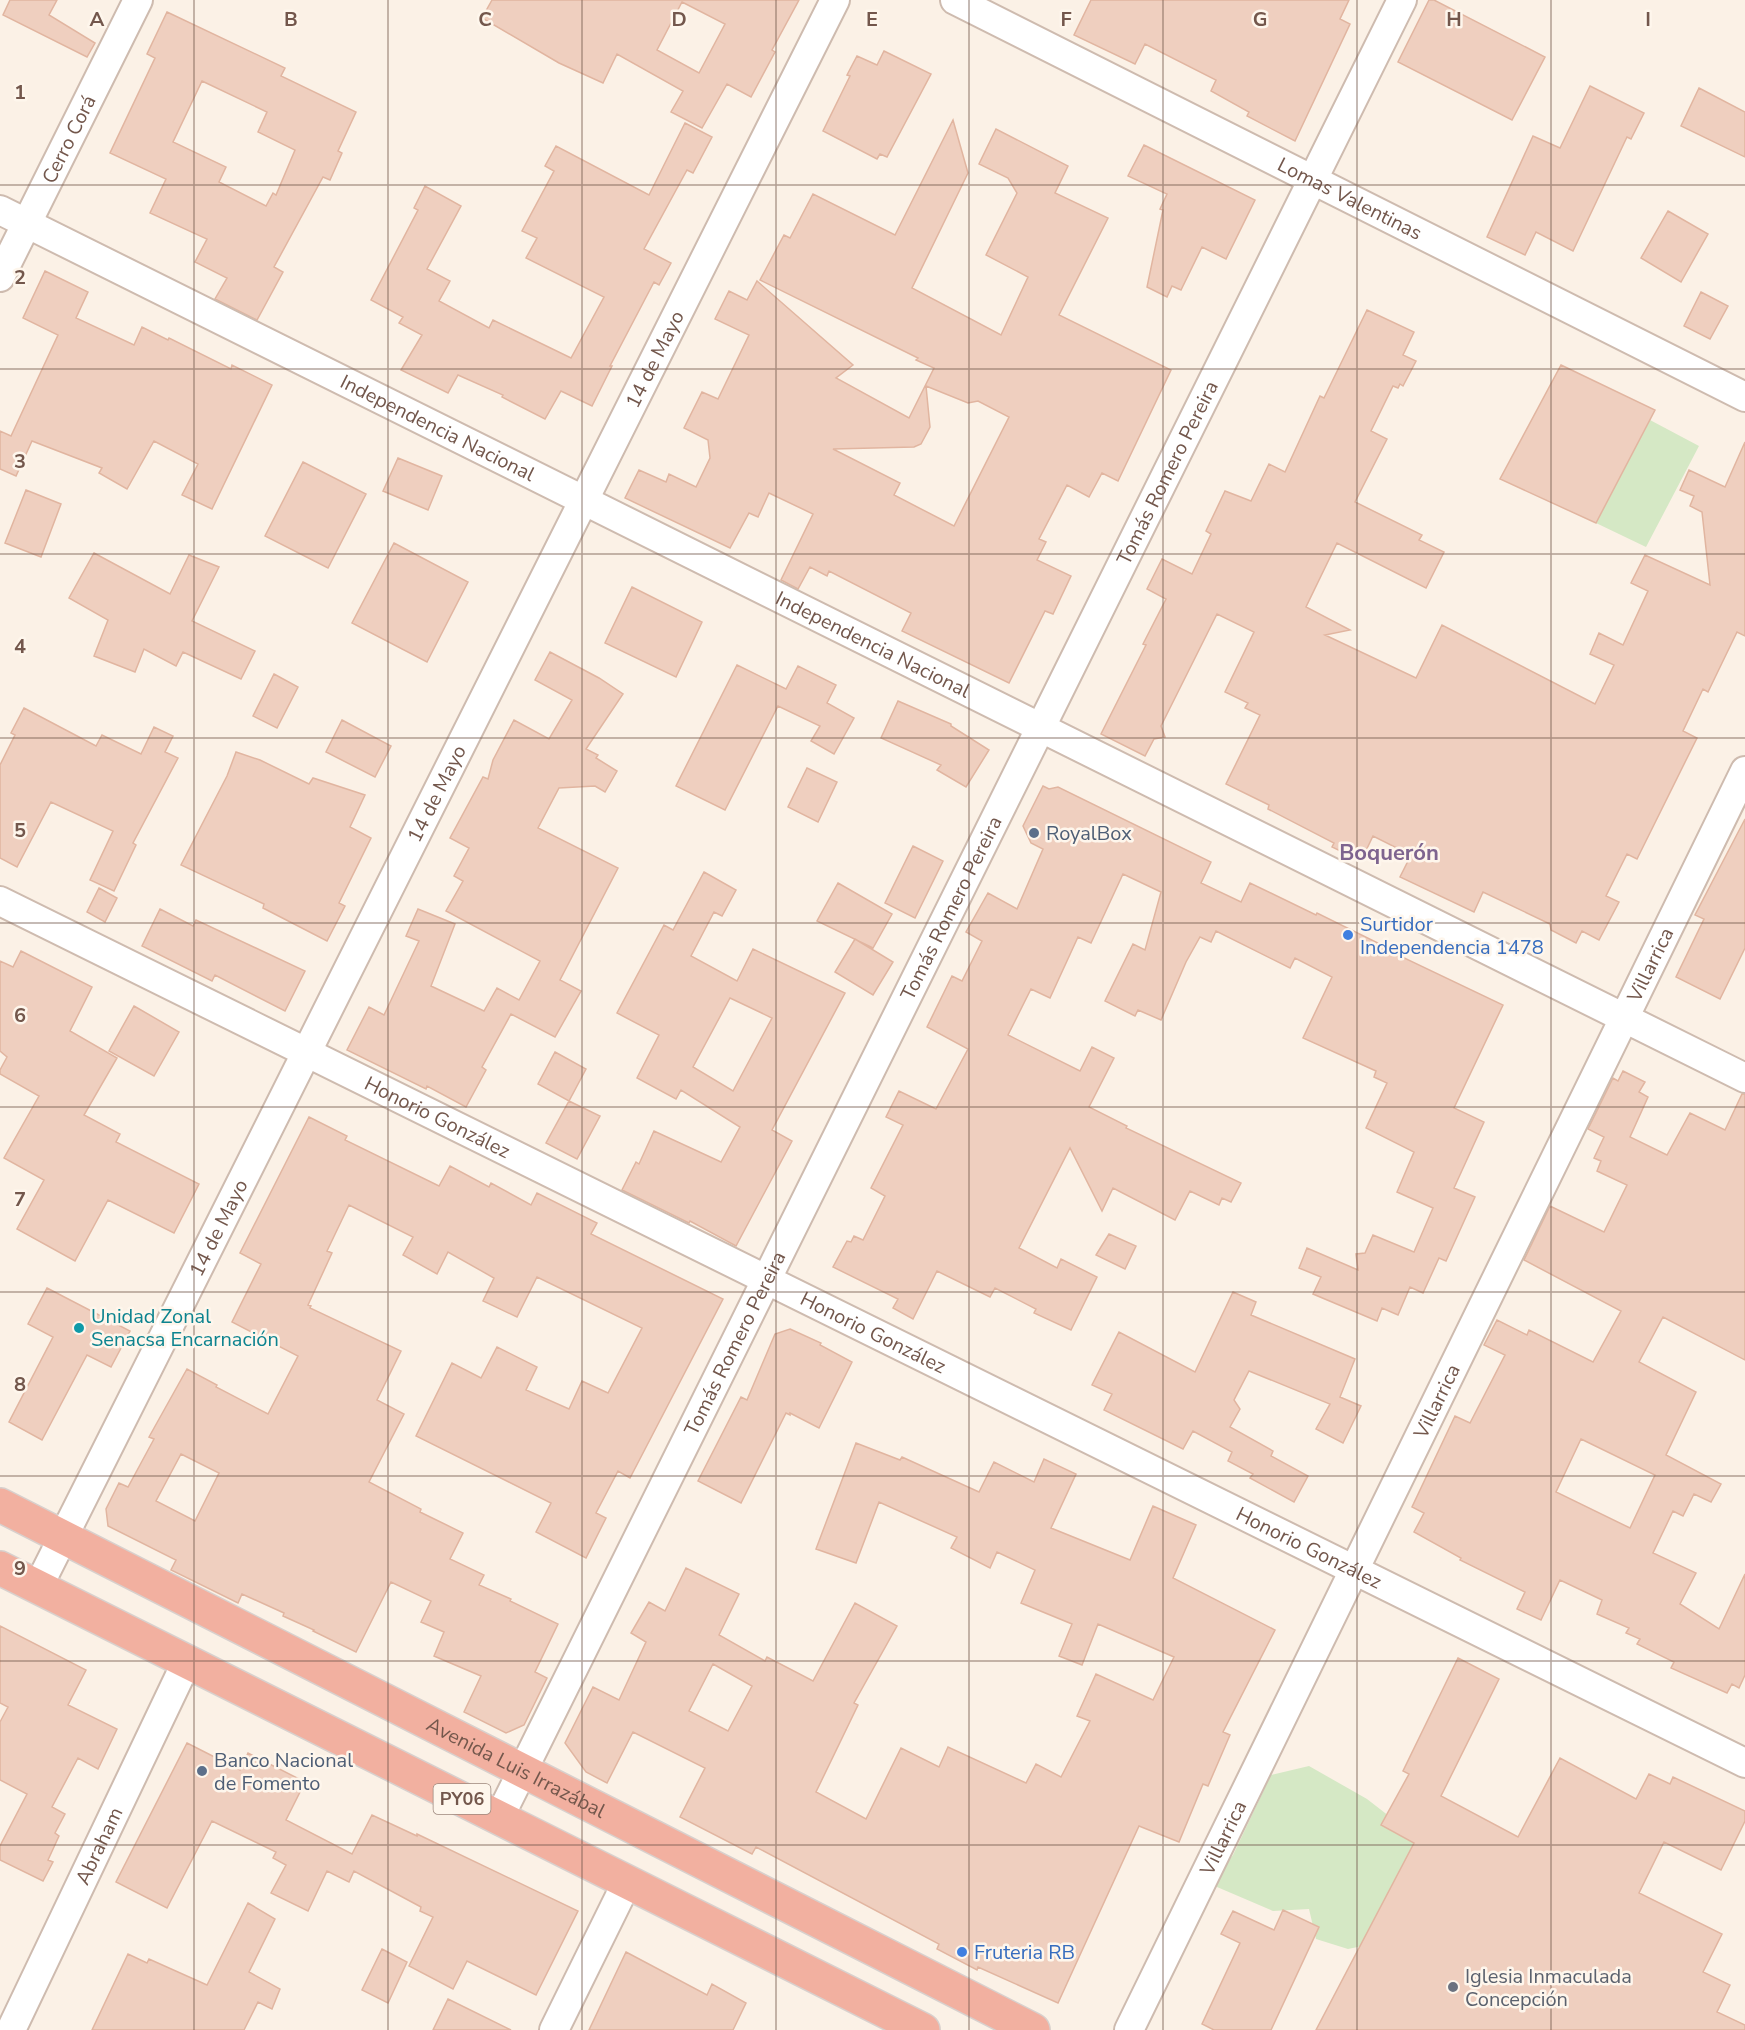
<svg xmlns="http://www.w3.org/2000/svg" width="1745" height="2030" viewBox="0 0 1745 2030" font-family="'Nunito Sans',sans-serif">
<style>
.green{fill:#d5e8c5}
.building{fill:#efcfbf;stroke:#e1b5a0;stroke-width:1.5;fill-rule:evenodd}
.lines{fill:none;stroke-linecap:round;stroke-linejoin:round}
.minor-casing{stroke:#cebbaf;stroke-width:32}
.highway-casing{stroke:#d8d0cd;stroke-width:36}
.minor{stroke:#fff;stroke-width:28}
.highway{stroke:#f2b0a0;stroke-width:33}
.grid{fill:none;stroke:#73574c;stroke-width:1.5;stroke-opacity:0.55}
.service-dot{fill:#5c6f8a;stroke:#fef6ec;stroke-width:2}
.shop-dot{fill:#3f7fe0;stroke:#fef6ec;stroke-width:2}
.culture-dot{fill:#0f9aa8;stroke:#fef6ec;stroke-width:2}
.worship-dot{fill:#6b7280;stroke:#fef6ec;stroke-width:2}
.labels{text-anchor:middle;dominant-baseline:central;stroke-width:5;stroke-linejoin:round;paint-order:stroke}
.shield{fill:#fef6ec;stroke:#9d877c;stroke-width:1.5}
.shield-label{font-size:18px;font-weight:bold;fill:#73574c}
.street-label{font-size:20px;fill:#73574c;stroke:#fef6ec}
.service-label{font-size:20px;fill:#4e5e75;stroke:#fef6ec;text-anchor:start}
.shop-label{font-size:20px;fill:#366cbe;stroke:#fef6ec;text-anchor:start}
.culture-label{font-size:20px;fill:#0d838f;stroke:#fef6ec;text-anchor:start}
.worship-label{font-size:20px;fill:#5b616d;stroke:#fef6ec;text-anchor:start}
.quarter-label{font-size:22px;font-weight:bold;fill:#7e648f;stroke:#fef6ec}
.grid-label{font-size:20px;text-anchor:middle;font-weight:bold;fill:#73574c;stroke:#fef6ec;stroke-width:5;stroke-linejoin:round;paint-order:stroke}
</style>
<rect width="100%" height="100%" fill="#fbf1e6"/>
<path class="green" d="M1650,420l49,26 -53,101 -50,-24z
M1309,1766l58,33 49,38 34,8 -73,98 -29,6 -32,-10 -7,-30 -36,2 -63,-27 23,-29 38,-80z"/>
<path class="building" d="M10,0h47l-8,15 46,28 -8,14 -84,-42z
M492,0h307l-27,50 3,2 -24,45 -24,-13 -25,44 -31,-16 12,-21 -66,-37 -14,29 -44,-20 -77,-45zM682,2l43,22 -26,49 -42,-23z
M1091,0h258l-9,19 10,5 -55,117 -48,-25 2,-4 -38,-21 5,-11 -71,-36 -10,20 -61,-29z
M1429,0h5l111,57 -33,63 -114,-58z
M167,12l118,56 -4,8 75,36 -18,39 4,2 -12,27 -7,-3 -49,90 9,5 -26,48 -42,-21 12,-21 -32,-16 12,-23 -57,-26 16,-34 -56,-26 45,-95 -8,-4zM202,81l65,31 -9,20 37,18 -19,45 -3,-2 -7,13 -47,-24 7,-15 -53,-25z
M884,51l47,23 -44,83 -7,-3 -3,5 -54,-28 27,-55 -3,-1 10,-19 20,9z
M1590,86l54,27 -13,26 -4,-2 -54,114 -37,-19 -11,23 -38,-18 46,-101 27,12z
M1699,88l46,24v45l-64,-31z
M953,120l15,53 -56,115 89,47 27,-58 -42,-22 31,-62 -9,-15 -29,-14 17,-35 72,37 -13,27 53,25 -49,97 112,55 -53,111 -16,-8 -13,24 -22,-12 -28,54 7,3 -9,18 34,16 -18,38 -8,-3 -36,72 -107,-52 9,-18 -82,-42 -2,5 -17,-9 -12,22 -17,-9 32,-66 -44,-21 -11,24 -9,-4 -19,35 -105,-50 14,-28 27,12 3,-8 27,13 14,-29 -2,-18 -24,-12 18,-36 16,7 31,-64 -34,-16 14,-28 18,9 10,-19 96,84 -17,13 73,40 25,-50 -18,-8 2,-2 -158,-78 24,-45 6,3 23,-44 82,41zM926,386l42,17 10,-2 31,16 -55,109 -60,-31 6,-12 -67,-34 81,-2 7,-3 9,-17z
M685,123l27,14 -19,36 -6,-3 -43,79 27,14 -12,22 -5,-3 -44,84h2l-20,40 -31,-15 -16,28 -43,-22 1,-2 -45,-20 -10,18 -47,-23 21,-35 -23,-12 4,-6 -32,-17 47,-90 -4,-2 11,-22 36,20 -34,63 23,12 -11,20 50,27 4,-8 78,38 33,-61 -78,-39 11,-20 -15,-7 32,-60 -9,-5 11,-20 93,49z
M1144,145l111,55 -29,59 -24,-12 -21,43 -9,-4 -5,11 -20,-10 16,-77 -3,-1 7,-15 -39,-18z
M1668,211l40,23 -27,48 -40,-24z
M45,271l43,21 -12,26 58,27 8,-18 26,13 1,-2 62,31 1,-4 40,20 -60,124 -30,-14 16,-31 -44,-23 -27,48 -28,-16 3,-5 -70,-27 -16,35 -16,-7v-38l11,5 47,-101 -35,-17z
M1701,292l27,14 -18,33 -26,-13z
M1367,310l47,22 -11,23 13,6 -13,25 -3,-2 -2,4 -5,-2 -22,45 16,8 -32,63 67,33 -3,5 25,12 -18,36 -89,-45 -31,64 44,23 -25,5 91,43 26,-53 153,79 19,-39 -24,-11 9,-21 24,12 25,-54 -17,-8 14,-28 65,30 -8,-73 -12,-6 4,-10 -14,-6 9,-20 36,17 20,-45v194l-8,-4 -29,60 -5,-3 -20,42 14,7 -60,121 -10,-5 -21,42 13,6 -20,38 -17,-9 -6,12 -25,-13 -1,-6 -67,-32 -9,20 -74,-35 11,-22 -38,-19 -12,25 -29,-14 2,-4 -66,-34 1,-4 -43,-21 34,-69 -15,-7 3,-5 -23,-11 29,-60 -37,-18 -56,112 4,11 -11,2 -9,17 -44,-22 45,-89 -3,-1 23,-45 -19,-10 15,-30 30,15 19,-40 -5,-3 19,-40 26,10 18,-37 16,8 35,-76 4,2z
M1561,365l94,45 -59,113 -96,-44z
M398,458l44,18 -14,34 -45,-19z
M303,462l63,32 -38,74 -63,-32z
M26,490l35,14 -20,53 -36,-14z
M394,543l74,39 -41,80 -75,-39z
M94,553l76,41 19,-39 30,12 -27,54 63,30 -14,28 -58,-27 -7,14 -32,-17 -9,23 -41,-16 14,-36 -39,-22z
M632,587l70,35 -26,55 -71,-34z
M550,652l49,26 24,16 -37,55 12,6 -2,3 21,13 -12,21 -10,-6 -36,2 -21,40 80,40 -58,112 21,11 -26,46 -44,-23 -29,53 4,3 -20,37 -39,-21 -1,3 -79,-39 22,-43 15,8 35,-74 -13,-5 12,-27 37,15 -24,62 53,25 13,-23 22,12 21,-39 -94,-50 17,-30 -9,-5 15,-28 -19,-10 33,-61 5,2 5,-19 21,-40 35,19 23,-39 -37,-20z
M737,665l49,24 12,-23 38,19 -9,18 27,15 -20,36 -23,-13 9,-15 -42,-20 -53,104 -49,-24z
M274,674l24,13 -21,41 -24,-12z
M898,701l53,23v2l38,24 -23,37 -29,-17 4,-5 -60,-27z
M24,708l72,38 6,-11 39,19 13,-27 19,9 -8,16 13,6 -45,85 3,2 -22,46 -24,-11 23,-49 -62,-29 -34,65 -17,-9v-93l15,-30 -4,-2z
M342,720l49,26 -16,31 -49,-25z
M236,752l24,8 49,24 4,-6 52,17 -15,32 21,11 -32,65 6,3 -18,35 -64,-33 1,-4 -83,-39 46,-89z
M807,768l30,14 -19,40 -30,-15z
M1043,786l6,3 9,-2 153,75 -10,21 40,19 9,-19 66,32 1,-2 63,31 -1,2 124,59 -49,103 30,14 -30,66 21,9 -29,64 -7,-3 -16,35 -13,-6 -12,28 -16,-7 -5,13 -64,-27 8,-17 -22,-9 8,-20 51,22 -2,-16 9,-1 8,-18 41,17 19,-44 -36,-16 17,-40 -48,-24 21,-45 -13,-6 2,-6 -73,-33 29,-61 -37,-19 -5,10 -74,-37 -5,11 -11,-5 -14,25 -25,58 -23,-10 -3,6 -30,-15 28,-57 12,6 16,-58 -38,-18 -32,69 -13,-6 -28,61 -19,-9 -23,46 72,36 12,-24 22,11 -25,49 38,19 -1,2 115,55 -10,19 -9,-4 -3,7 -29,-14 -15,29 -62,-32 -11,23 -32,-63 -51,100 38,20 4,-9 36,18 -26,53 -37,-17 2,-4 -41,-21 -5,9 -53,-26 -24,48 -20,-11 5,-9 -65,-32 14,-26 4,1 3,-6 9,4 22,-44 -14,-8 32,-63 -17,-8 13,-26 37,18 32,-60 -41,-22 25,-51 10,5 20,-40 -16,-9 22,-39 29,16 26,-60 -12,-6 -8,-17z
M1745,819v129l-25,51 -44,-22 28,-58 -9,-4z
M913,846l30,15 -28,57 -30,-15z
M704,872l32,18 -14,26 -8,-4 -23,44 46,25 16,-32 92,44 -73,137 20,11 -56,105 -46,-25 -1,2 -67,-33 14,-28 3,2 15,-33 67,31 19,-35 -59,-37 -5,9 -39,-21 22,-43 -42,-22 47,-88 9,5zM730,998l42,20 -39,73 -40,-24z
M838,883l54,31 -19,34 -56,-27z
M99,888l18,10 -12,24 -18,-10z
M160,909l33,17 3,-6 109,51 -20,40 -70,-36 -3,6 -70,-35z
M855,939l38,23 -20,33 -38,-23z
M21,951l71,36 -22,44 47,27 -33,57 36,19 -4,8 83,42 -25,49 -66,-33 -33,61 -58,-32 27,-49 -40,-22 35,-62 -39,-22v-4l7,-13 -7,-6v-90l13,6z
M134,1006l45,26 -25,44 -45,-25z
M555,1052l31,17 -17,32 -31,-17z
M1623,1071l22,11 -6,10 9,5 -18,40 37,18 23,-42 35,17 17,-36h3v266l-82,-43 -24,45 57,30 -30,63 55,29 -10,18 -17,-8 -11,22 -10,-5 -20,42 43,20 -16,31 39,25 26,-55v101l-6,13 -7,-4 -5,9 -56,-25 3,-6 -37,-18 3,-5 -14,-6 3,-5 -32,-14 5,-14 -42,-20 -19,40 -24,-11 8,-17 -65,-32 1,-2 -47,-26 10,-19 -12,-6 43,-91 15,7 35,-68 -21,-10 13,-25 30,15 2,-5 64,32 28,-51 -97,-51 26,-54 54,26 23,-47 -30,-14 4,-10 -7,-3 10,-21 -16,-8 25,-51 5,3zM1581,1439l74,36 -25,53 -74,-36z
M569,1101l31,15 -23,43 -31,-16z
M309,1117l38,19 -2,4 94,46 11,-20 39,21 2,-4 40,22 6,-12 60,30 -6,11 132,65 -93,179 -12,-7 -22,42 10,5 -20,40 -50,-26 15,-29 -135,-67 36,-73 29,15 16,-31 40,20 -11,23 43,19 13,-28 26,12 34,-65 -105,-51 -20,40 -34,-16 11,-23 -46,-26 -11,22 -34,-19 10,-18 -64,-32 -22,46 5,2 -24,52 3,1 -1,2 91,43 -24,49 27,14 -35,68 52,27 -1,3 43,21 -13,26 34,16 -5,10 32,14 -1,2 48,23 -23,48 12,6 -23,47 -18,8 -42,-21 17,-36 -47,-20 10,-24 -23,-10 10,-21 -40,-19 -35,70 -43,-21 1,-1 -31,-14 1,-3 -42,-19 -4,9 -67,-33 5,-10 -68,-34 -2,-17 13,-26 9,4 26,-48 -5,-2 38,-68 30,16 -1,2 52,27 30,-58 -66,-34 29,-58 -21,-11zM181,1454l38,19 -24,48 -39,-20z
M1109,1234l27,12 -11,23 -29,-14z
M47,1288l83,43 -19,36 -24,-12 -45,85 -33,-18 44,-85 -25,-13z
M1233,1292l23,10 -5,13 104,44 -15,38 21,9 -18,37 -27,-14 14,-25 -81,-33 -15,29 6,9 -10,18 43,24 -2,5 37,20 -14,26 -44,-24 3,-4 -25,-13 4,-9 -39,-21 -10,18 -79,-39 8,-16 -20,-9 27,-53 76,40z
M790,1329l31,14 -1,2 32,17 -33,66 -29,-15v2l-4,-2 -45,90 -43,-22 43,-84 6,3 28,-66z
M856,1443l44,17 2,-3 77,35 15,-30 40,20 10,-23 32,15 -25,54 79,32 23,-54 43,19 -23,53 102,52 -52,102 7,3 -22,51 -5,-2 -24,58 -40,-16 -81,177 -80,-36 -1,3 -40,-21 2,-5 -183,-97 -4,7 -72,-37 25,-49 -72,-36 -26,51 -21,-11 -21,-29 28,-56 26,13 27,-58 -15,-9 18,-31 16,9 21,-43 53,26 -20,41 46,26 2,-4 46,24 42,-78 42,23 -43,77 4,2 -42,87 50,27 35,-71 38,19 9,-20 78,36 10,-19 25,13 29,-56 -13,-5 19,-42 57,26 21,-43 -76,-33 -16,41 -23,-9 13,-32 -51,-21 14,-33 -38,-18 -7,16 -39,-20 6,-11 -78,-35 -23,61 -40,-14zM713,1664l39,22 -24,45 -39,-20z
M0,1626l86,44 -18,35 49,24 -19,40 -20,-11 -26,49 13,7 -10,19 4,3 -11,24 5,2 -10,19 -43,-21v-14l27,-52 -27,-14v-58l8,-15 -8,-4z
M1458,1658l41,21 -58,117 77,41 42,-79 76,41 13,-25 21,10 3,-7 72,34v10l-24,49 -57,-28 -25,51 83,41 -19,38 27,13 -13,27 28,13v5h-429l98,-187 -33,-18 28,-51 -6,-3z
M187,1743l53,27 8,-17 57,29 -19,38 66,34 20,-39 45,21v-2l161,77 -42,84 -69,-34 -14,28 -44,-23 24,-49 -13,-6 1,-4 -67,-36 -5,11 -22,-11 -19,40 -37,-18 15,-28 -13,-7 3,-6 -64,-31 -45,87 -51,-26z
M248,1903l27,16 -26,53 31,17 -8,20 -14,-7 -14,28h-152l36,-76 19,9 2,-4 58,26z
M1283,1910l36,17 -48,103h-57l-12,-6 38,-81 -19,-9 12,-23 41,19z
M382,1949l25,13 -19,41 -26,-13z
M626,1952l81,43 5,-11 34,19 -13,27h-144z
M448,1999l63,31h-78z"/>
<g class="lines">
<g class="minor-casing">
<g id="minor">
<path id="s1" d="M955,0l790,397"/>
<path id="s2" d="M0,210l1745,868"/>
<path id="s3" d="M0,277l138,-277"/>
<path id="s4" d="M0,901l1745,862"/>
<path id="s5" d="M38,1587l797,-1587"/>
<path id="s6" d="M499,1818l903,-1818"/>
<path id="s7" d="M11,2030l176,-369"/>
<path d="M554,2030l73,-148"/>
<path id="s8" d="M1129,2030l616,-1259"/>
</g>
</g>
<g class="highway-casing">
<g id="highway">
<path id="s9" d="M0,1505l1033,525"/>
<path d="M0,1568l923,462"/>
</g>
</g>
<use href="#minor" class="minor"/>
<use href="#highway" class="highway"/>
</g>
<path class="grid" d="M194,0v2030M388,0v2030M582,0v2030M776,0v2030M969,0v2030M1163,0v2030M1357,0v2030M1551,0v2030M0,185h1745M0,369h1745M0,554h1745M0,738h1745M0,923h1745M0,1107h1745M0,1292h1745M0,1476h1745M0,1661h1745M0,1845h1745"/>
<g class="service-dot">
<circle cx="1034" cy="833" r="6"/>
<circle cx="202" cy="1771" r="6"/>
</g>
<g class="shop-dot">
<circle cx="1348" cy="935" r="6"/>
<circle cx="962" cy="1952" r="6"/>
</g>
<circle class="culture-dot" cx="79" cy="1328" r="6"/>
<circle class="worship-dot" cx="1453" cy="1987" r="6"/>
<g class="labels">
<rect class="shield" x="433.5" y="1784" width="57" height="30" rx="4.5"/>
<g class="shield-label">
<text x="462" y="1799">PY06</text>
</g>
<g class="street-label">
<text stroke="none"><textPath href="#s3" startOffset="154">Cerro Corá</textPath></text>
<text stroke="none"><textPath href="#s1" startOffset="442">Lomas Valentinas</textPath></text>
<text stroke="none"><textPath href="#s5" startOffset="1374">14 de Mayo</textPath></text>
<text stroke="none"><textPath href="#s2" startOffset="489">Independencia Nacional</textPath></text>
<text stroke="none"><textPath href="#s6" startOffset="1502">Tomás Romero Pereira</textPath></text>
<text stroke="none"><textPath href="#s2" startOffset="975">Independencia Nacional</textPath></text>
<text stroke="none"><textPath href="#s5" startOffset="888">14 de Mayo</textPath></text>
<text stroke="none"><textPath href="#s6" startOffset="1016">Tomás Romero Pereira</textPath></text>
<text stroke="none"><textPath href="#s8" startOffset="1186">Villarrica</textPath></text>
<text stroke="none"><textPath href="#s4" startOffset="488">Honorio González</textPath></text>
<text stroke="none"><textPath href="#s5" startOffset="402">14 de Mayo</textPath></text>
<text stroke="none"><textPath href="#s4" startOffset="974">Honorio González</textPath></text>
<text stroke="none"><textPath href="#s6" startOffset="530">Tomás Romero Pereira</textPath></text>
<text stroke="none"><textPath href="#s8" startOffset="700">Villarrica</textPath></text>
<text stroke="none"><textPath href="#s4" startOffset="1460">Honorio González</textPath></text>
<text stroke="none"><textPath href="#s9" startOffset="579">Avenida Luis Irrazábal</textPath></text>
<text stroke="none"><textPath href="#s8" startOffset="214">Villarrica</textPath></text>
<text stroke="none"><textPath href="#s7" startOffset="204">Abraham</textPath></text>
</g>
<g class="service-label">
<text x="1046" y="833">RoyalBox</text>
<text x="214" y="1760">Banco Nacional<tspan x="214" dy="23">de Fomento</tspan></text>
</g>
<g class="shop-label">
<text x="1360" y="924">Surtidor<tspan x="1360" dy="23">Independencia 1478</tspan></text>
<text x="974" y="1952">Fruteria RB</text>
</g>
<g class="culture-label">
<text x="91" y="1316">Unidad Zonal<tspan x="91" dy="23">Senacsa Encarnación</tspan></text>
</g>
<g class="worship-label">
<text x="1465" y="1976">Iglesia Inmaculada<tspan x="1465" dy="23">Concepción</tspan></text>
</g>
<g class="quarter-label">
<text x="1389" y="853">Boquerón</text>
</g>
</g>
<g class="grid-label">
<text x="97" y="26">A</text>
<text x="291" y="26">B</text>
<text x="485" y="26">C</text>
<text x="679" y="26">D</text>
<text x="872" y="26">E</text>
<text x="1066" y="26">F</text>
<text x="1260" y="26">G</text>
<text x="1454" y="26">H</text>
<text x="1648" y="26">I</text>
<text x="20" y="99">1</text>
<text x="20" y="284">2</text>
<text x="20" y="468">3</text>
<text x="20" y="653">4</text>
<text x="20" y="837">5</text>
<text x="20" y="1022">6</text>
<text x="20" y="1206">7</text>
<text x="20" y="1391">8</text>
<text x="20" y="1575">9</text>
</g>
</svg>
